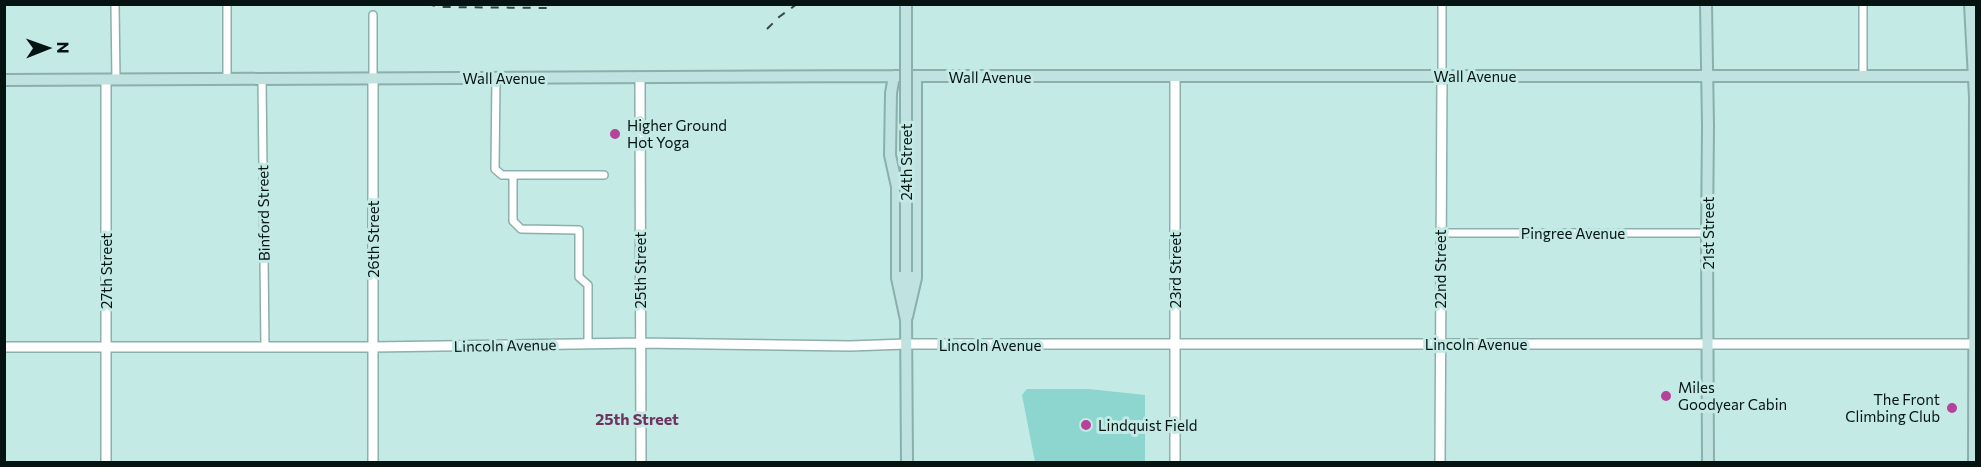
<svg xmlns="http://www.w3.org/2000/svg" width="1981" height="467" viewBox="0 0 1981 467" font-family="Commissioner,sans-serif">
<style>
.pitch{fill:#8cd6cf}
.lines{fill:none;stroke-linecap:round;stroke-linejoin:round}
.minor-casing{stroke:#8bb0ac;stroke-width:10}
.tertiary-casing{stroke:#8bb0ac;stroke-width:12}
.secondary-casing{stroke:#8bb0ac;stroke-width:14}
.minor{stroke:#fff;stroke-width:7}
.tertiary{stroke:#fff;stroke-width:9}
.secondary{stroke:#c0e2e0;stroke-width:10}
.rail{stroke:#354846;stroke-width:2;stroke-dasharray:8 8;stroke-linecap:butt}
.secondary-bridge-casing{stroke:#8bb0ac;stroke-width:14;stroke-linecap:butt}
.secondary-bridge{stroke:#c0e2e0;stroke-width:10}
.poi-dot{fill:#b6429a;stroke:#c4eae6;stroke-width:2}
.labels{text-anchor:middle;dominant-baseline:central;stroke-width:6;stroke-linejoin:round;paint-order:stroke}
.street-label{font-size:15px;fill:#051311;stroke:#c4eae6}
.poi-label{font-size:15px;fill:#051311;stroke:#c4eae6;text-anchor:start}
.neighbourhood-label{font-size:16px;font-weight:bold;fill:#6f355f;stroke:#c4eae6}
</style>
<rect width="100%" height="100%" fill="#c4eae6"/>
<path class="pitch" d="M1027,389h62l56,6v67h-110l-13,-67z"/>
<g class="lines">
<g class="minor-casing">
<path id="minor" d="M115,4l1,76
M227,4v75
M1863,4v73
M373,15v63
M1442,76v-72
M496,77l-1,92 7,6h11v46l8,8 58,1v47l9,8v59
M262,79l3,268
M513,175h91
M1440,233h267"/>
</g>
<g class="tertiary-casing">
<path id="tertiary" d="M640,77l1,385
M1175,77v385
M106,80v382
M4,347h369l267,-4 210,3 56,-2h1070
M373,462v-384
M1440,462l2,-386"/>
</g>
<g class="secondary-casing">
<path id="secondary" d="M1706,4l2,122 -1,107 1,229
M1970,4l5,93 -1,365
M894,76l-3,17 -1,62 7,32v91l9,42
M4,80l890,-4h1082
M906,298v-26
M906,314l1,148
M907,317l9,-39v-201"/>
</g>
<use href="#minor" class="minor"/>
<use href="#tertiary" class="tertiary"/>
<use href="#secondary" class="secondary"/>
<path class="rail" d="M427,4l14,3 107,1
M767,29l12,-12 18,-13"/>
<g class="secondary-bridge-casing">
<path id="secondary-bridge" d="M906,4v268"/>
</g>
<use href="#secondary-bridge" class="secondary-bridge"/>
</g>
<g class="poi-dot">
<circle cx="615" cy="134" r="6"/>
<circle cx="1666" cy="396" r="6"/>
<circle cx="1952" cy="408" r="6"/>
<circle cx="1086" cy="425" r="6"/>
</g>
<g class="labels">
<g class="street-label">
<text x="1475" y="76">Wall Avenue</text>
<text x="990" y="77">Wall Avenue</text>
<text x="504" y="78">Wall Avenue</text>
<text transform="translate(906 162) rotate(-90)">24th Street</text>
<text transform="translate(263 213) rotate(-91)">Binford Street</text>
<text x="1573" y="233">Pingree Avenue</text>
<text transform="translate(1708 233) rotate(-90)">21st Street</text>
<text transform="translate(373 239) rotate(-90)">26th Street</text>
<text transform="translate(1440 269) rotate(-90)">22nd Street</text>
<text transform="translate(640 270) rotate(-90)">25th Street</text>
<text transform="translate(1175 270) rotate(-90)">23rd Street</text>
<text transform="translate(106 271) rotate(-90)">27th Street</text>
<text x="1476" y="344">Lincoln Avenue</text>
<text transform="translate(505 345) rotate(-1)">Lincoln Avenue</text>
<text x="990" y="345">Lincoln Avenue</text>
</g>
<g class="poi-label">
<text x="627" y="125">Higher Ground<tspan x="627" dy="17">Hot Yoga</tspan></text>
<text x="1678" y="387">Miles<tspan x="1678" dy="17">Goodyear Cabin</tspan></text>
<text x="1940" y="399" text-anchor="end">The Front<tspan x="1940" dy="17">Climbing Club</tspan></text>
<text x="1098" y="425">Lindquist Field</text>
</g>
<g class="neighbourhood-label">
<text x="637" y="418">25th Street</text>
</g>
</g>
<rect width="1981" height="467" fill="none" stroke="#051311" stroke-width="12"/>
<g transform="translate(48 48) rotate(89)" stroke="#c4eae6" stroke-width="4.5" paint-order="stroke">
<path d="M0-4.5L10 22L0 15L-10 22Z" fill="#051311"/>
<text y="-9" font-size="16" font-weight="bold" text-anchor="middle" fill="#051311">N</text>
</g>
</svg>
